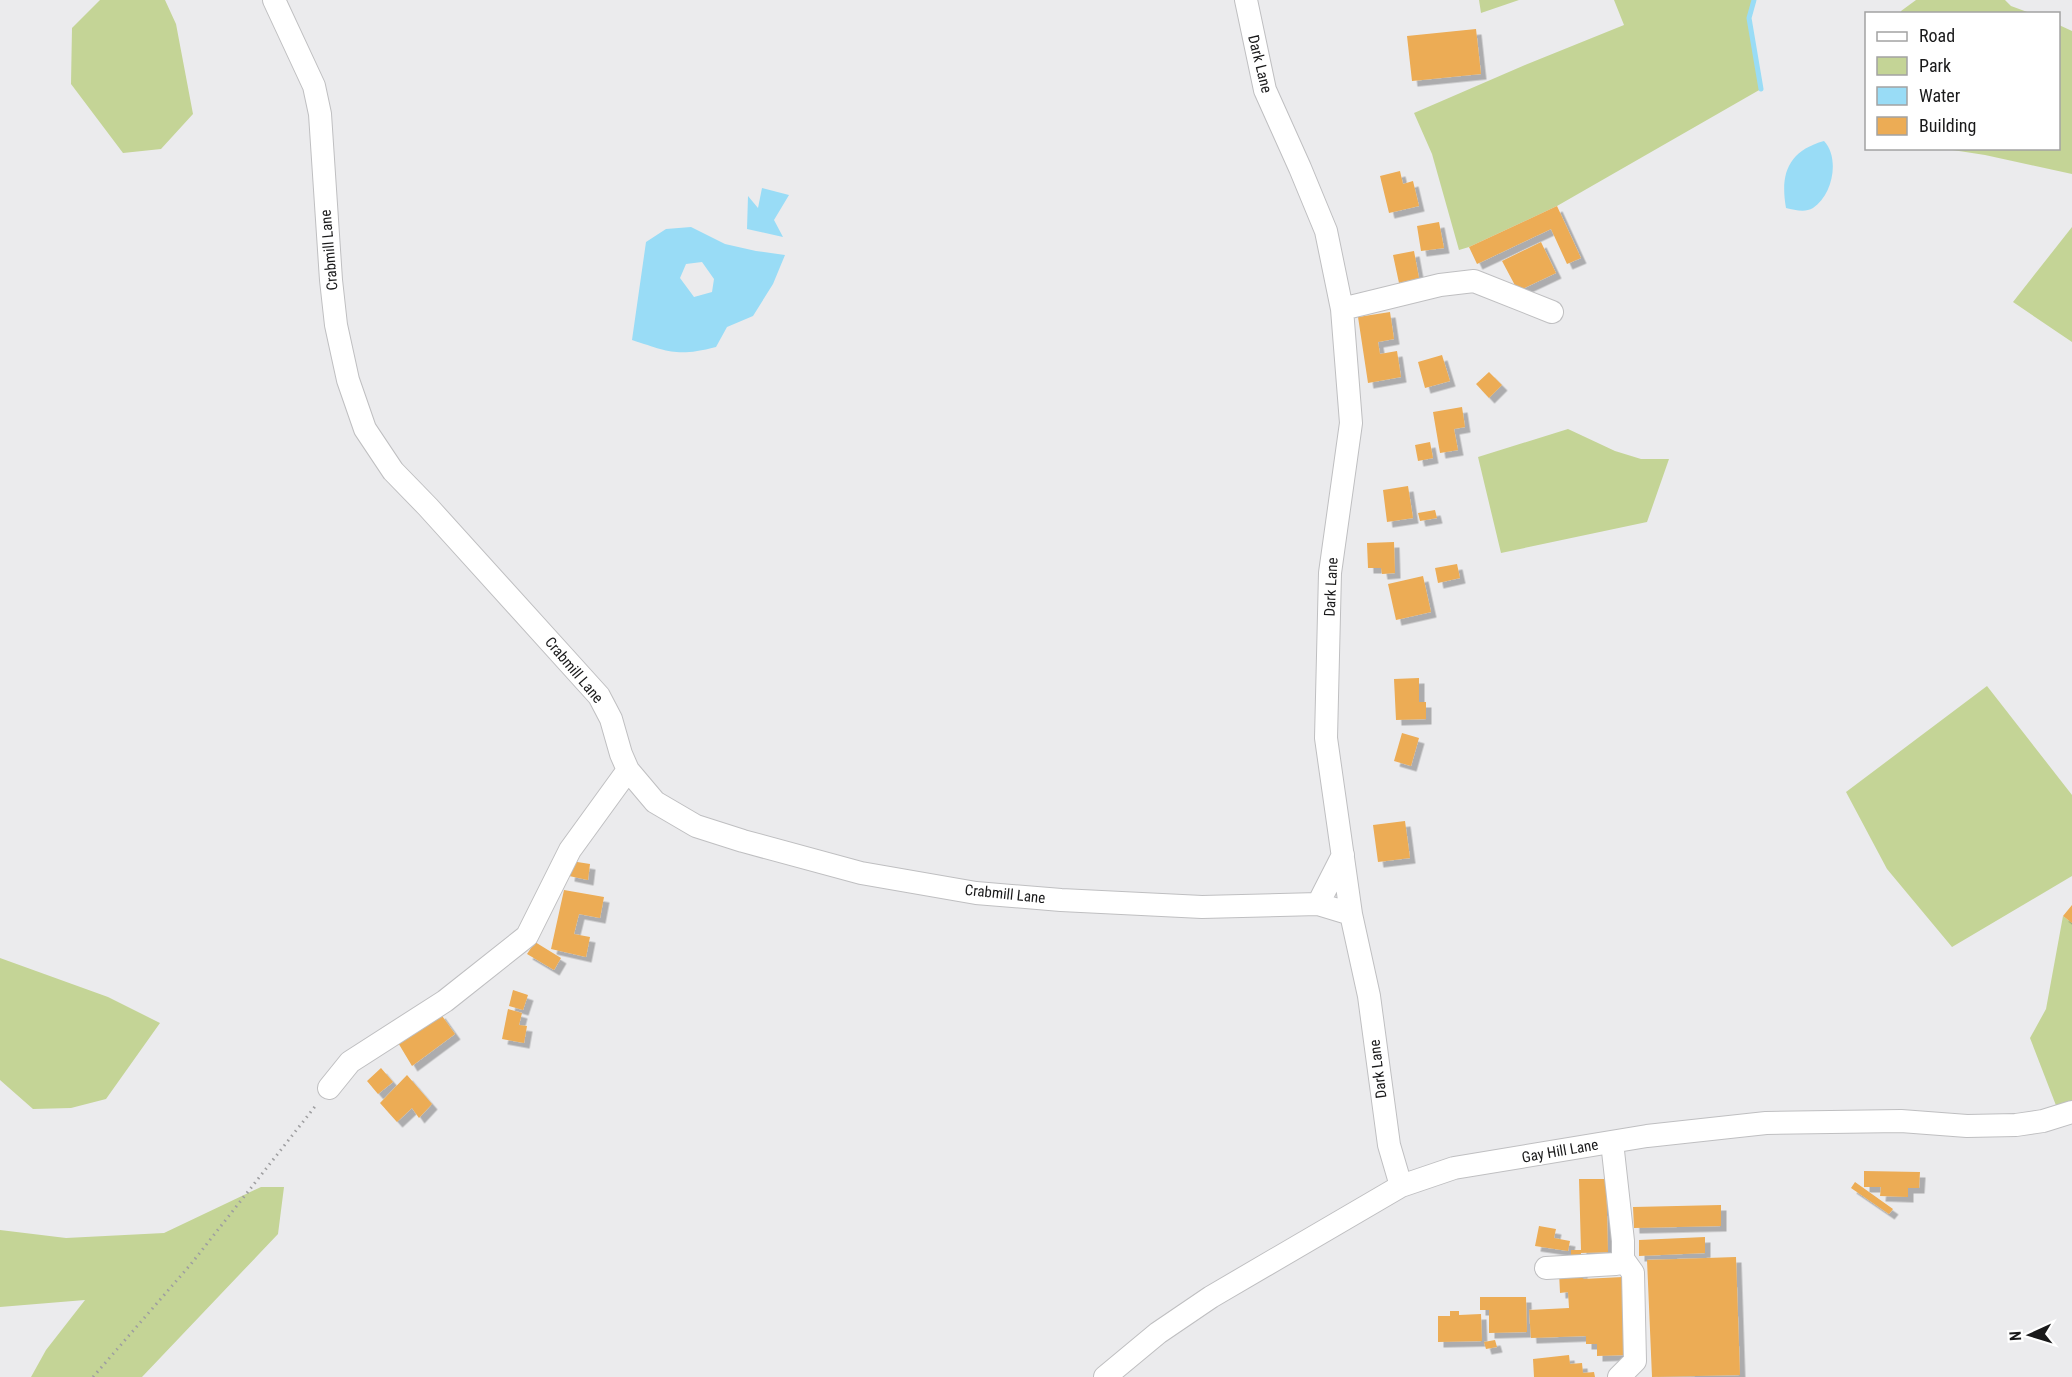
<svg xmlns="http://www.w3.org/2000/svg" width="2072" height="1377" viewBox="0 0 2072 1377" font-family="'Roboto Condensed',sans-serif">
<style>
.green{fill:#c4d496}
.water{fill:#99dcf6;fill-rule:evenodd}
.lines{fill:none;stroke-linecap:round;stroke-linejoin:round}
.stream{stroke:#99dcf6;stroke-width:5}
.building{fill:#ecac55;filter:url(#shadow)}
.minor-casing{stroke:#bfbfc1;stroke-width:24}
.path{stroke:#9e9ea0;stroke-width:3;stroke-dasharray:1.5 4.5;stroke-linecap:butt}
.minor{stroke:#fff;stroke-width:22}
.labels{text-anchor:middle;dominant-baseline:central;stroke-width:4.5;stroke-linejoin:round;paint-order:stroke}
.street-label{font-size:15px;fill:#19191a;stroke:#fff}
</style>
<defs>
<filter id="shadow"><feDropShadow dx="5.5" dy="5.5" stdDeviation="0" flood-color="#0004"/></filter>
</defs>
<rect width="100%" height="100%" fill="#ebebed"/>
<path class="green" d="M100,0h65l11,24 17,90 -32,35 -38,4 -52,-69 1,-56z
M1479,0h40l-38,13z
M1614,0h140l-5,18 12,71 -204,117 -88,41 -10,3 -27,-96 -18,-41 111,-48 99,-40z
M1916,0h89l6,6 19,7h-129v-2z
M2059,25l13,6v143l-87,-19 -39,-6 112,-1z
M2072,227v115l-59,-40z
M1568,429l47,22 26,8h28l-22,63 -146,31 -23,-96z
M1987,686l85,109v81l-120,71 -65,-78 -41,-77z
M2063,916l9,7v180l-15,5 -27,-70 16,-29z
M0,958l108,39 52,26 -54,76 -35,9 -38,1 -33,-29z
M261,1187h23l-6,47 -136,143h-111l15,-27 39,-50 -85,7v-77l66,8 98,-5z"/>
<path class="water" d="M1824,141c16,17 9,54 -11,67 -8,5 -18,2 -27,0 -6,-34 2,-57 38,-67z
M762,188l27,7 -15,25 9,17 -36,-8 1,-33 10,12z
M691,227l34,17 31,7 29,4 -12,29 -20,32 -26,11 -11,20c-39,10 -47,5 -84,-7l14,-98 20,-13zM702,262l12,17 -2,13 -18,5 -14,-19 6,-14z"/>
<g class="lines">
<path class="stream" d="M1754,0l-5,18 12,71"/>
</g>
<path class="building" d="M1476,29l5,45 -69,7 -5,-45z
M1400,171l3,13 10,-3 6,25 -30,7 -9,-37z
M1557,206l24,52 -14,6 -16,-35 -74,35 -8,-17z
M1439,222l5,26 -23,3 -4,-25z
M1541,242l15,31 -38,18 -16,-30z
M1414,251l5,27 -20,5 -6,-28z
M1390,312l4,27 -16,3 2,12 17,-3 4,26 -33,6 -10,-66z
M1442,355l8,26 -25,7 -7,-26z
M1489,372l13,13 -13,13 -13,-14z
M1462,407l3,20 -11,2 4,21 -18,3 -7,-41z
M1430,442l3,16 -15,3 -3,-16z
M1408,486l5,32 -26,4 -4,-32z
M1435,510l2,8 -17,3 -2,-8z
M1394,542l1,31 -13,1 -1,-6h-13l-1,-25z
M1457,564l3,14 -22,5 -3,-15z
M1423,576l8,36 -35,8 -8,-36z
M1419,678v24h7v17l-30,1 -2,-41z
M1402,733l17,5 -8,28 -17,-5z
M1405,821l5,37 -32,4 -5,-37z
M571,861l19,3 -2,16 -19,-4z
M564,890l40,7 -4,21 -21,-4 -5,20 16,3 -4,20 -35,-8z
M2072,905v18l-9,-7z
M535,942l26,16 -7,12 -27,-16z
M513,990l15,5 -5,15 -14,-4z
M508,1009l14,4 -3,12 8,1 -3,17 -22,-4z
M440,1013l15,21 -43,32 -15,-25z
M381,1068l12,14 -15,12 -11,-13z
M407,1075l25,29 -13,14 -7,-10 -15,14 -17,-19z
M1864,1171l56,1 -1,16h-11v9l-28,-1 1,-9h-17z
M1579,1179h27l2,73 -27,1v7l-10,1v-11h10z
M1855,1182l38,27 -4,5 -38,-26z
M1721,1205v21l-87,2 -1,-21z
M1539,1226l17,3 -2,9 16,3 -2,10 -33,-5z
M1705,1237v16l-66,3v-16z
M1736,1257l4,118 -88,2 -5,-117z
M1582,1271l1,8 40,-2 3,78 -29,1v-12h-11v-8l-55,2 -2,-28 40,-2 -1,-16 -8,1 -1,-21z
M1480,1297h46l1,35 -38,1v-23h-9z
M1450,1311h9v4l22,-1 1,27 -44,1v-26h12z
M1495,1340l2,7 -11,2 -2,-7z
M1569,1355l1,9 12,-1 1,10 11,-1 1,5h-61l-1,-18z"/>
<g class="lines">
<g class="minor-casing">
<path id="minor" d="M274,0l40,86 6,28 11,166 5,45 12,55 17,49 28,42 35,36 171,189 12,23 10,35 7,16 27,32 41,24 47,15 118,32 115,20 85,7 141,7 116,-3 33,10
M1246,0l19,90 35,78 26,63 16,78 9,114 -21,150 -4,165 25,176 18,82 20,149 12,41
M1342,309l98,-24 34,-4 78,31
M1318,904l25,-49
M329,1088l21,-26 95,-61 82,-65 43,-86 58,-80
M1546,1268l70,-4 7,-5v-18l-11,-99
M1105,1377l53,-44 53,-36 190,-111 53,-18 193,-32 119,-13 135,-2 66,5 49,-1 27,-4 29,-9
M1619,1377l16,-16 -2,-88 -10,-14"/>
</g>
<path class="path" d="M93,1377l98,-113 126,-160"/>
<use href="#minor" class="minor"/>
</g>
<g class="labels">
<g class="street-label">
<text transform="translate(1260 64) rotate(76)">Dark Lane</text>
<text transform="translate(329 250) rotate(-95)">Crabmill Lane</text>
<text transform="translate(1331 587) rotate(-87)">Dark Lane</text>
<text transform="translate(574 670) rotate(50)">Crabmill Lane</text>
<text transform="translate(1005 894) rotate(6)">Crabmill Lane</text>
<text transform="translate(1378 1069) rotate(-97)">Dark Lane</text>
<text transform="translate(1560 1151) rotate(-10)">Gay Hill Lane</text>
</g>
</g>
<rect x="1865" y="12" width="195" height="138" fill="#ffffff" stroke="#a3a3a3" stroke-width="1.5"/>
<rect x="1877" y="32" width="30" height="9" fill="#ffffff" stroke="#a3a3a3" stroke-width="1.5"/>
<text x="1919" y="42" font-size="18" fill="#19191a">Road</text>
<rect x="1877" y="57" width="30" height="18" fill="#c4d496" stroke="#a3a3a3" stroke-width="1.5"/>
<text x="1919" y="72" font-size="18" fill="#19191a">Park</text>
<rect x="1877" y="87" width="30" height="18" fill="#99dcf6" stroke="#a3a3a3" stroke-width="1.5"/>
<text x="1919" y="102" font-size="18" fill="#19191a">Water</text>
<rect x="1877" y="117" width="30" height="18" fill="#ecac55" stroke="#a3a3a3" stroke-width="1.5"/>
<text x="1919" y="132" font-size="18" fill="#19191a">Building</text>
<g transform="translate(2030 1335) rotate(266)" stroke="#ffffff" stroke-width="4.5" paint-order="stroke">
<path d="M0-4.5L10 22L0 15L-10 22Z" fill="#19191a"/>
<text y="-9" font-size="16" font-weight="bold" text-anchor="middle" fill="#19191a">N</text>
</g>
</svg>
